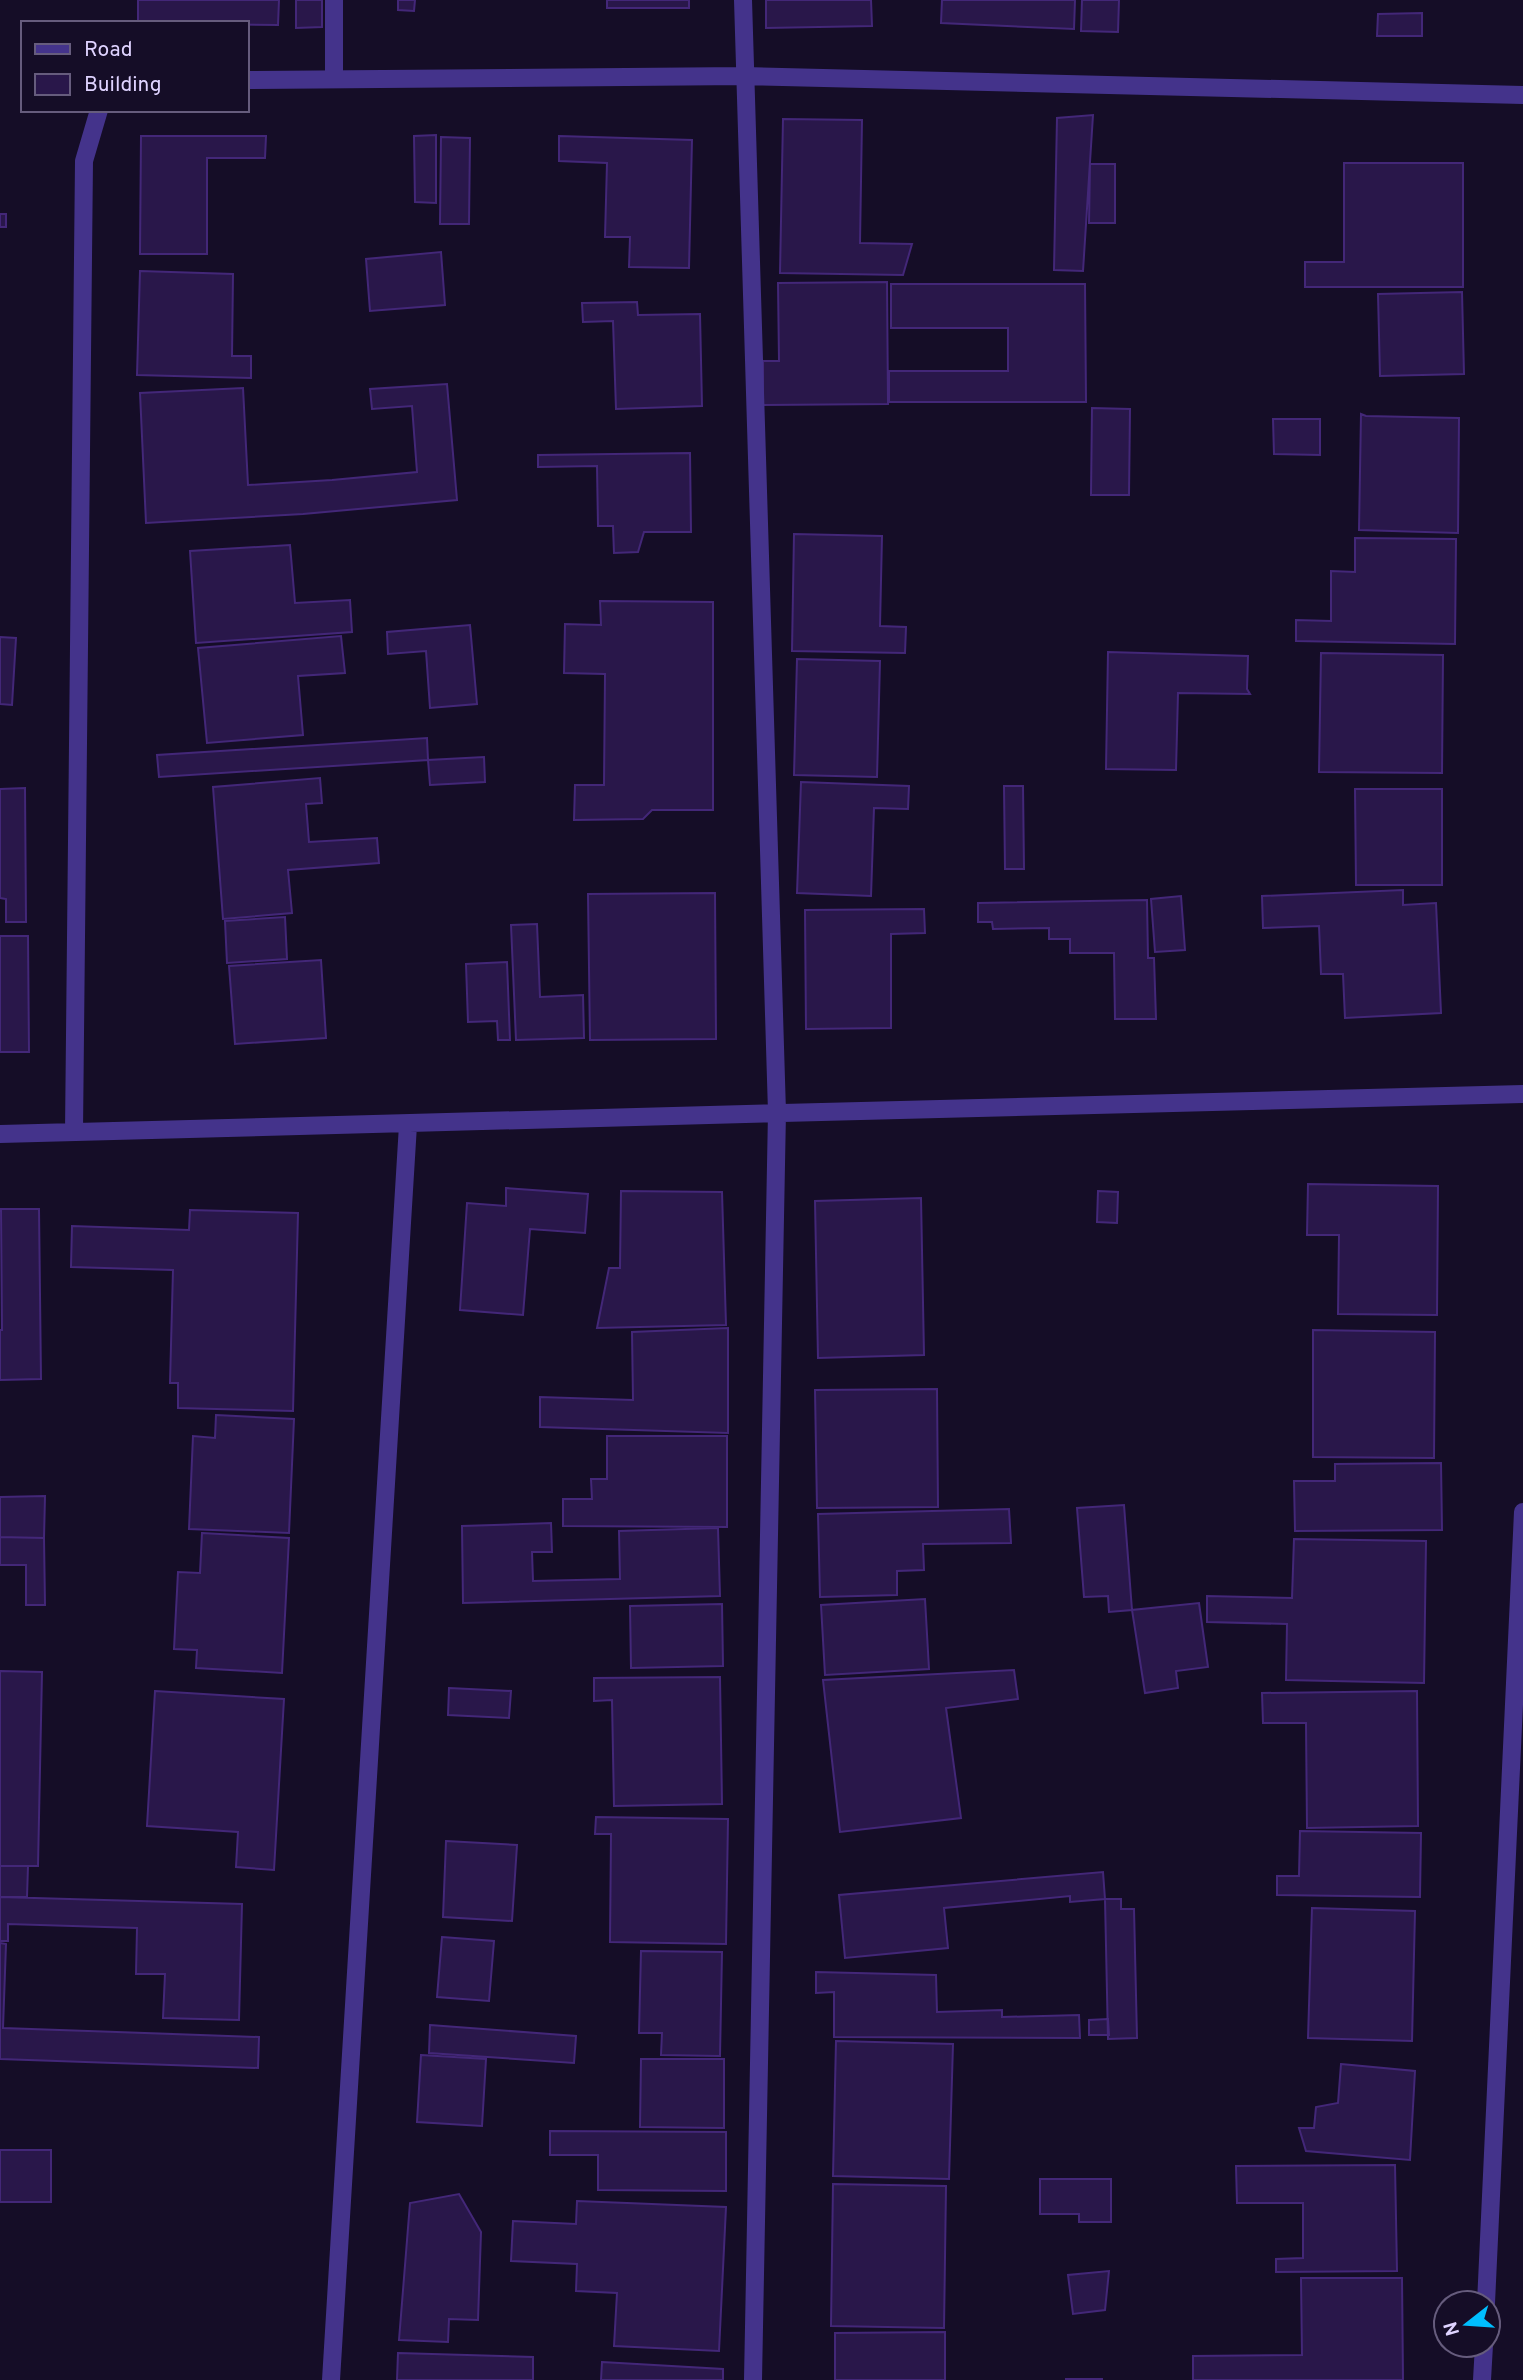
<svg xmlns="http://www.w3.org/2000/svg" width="1523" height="2380" viewBox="0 0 1523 2380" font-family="Overpass,sans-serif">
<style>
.building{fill:#29174a;stroke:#432778;stroke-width:2}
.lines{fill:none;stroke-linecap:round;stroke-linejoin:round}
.minor{stroke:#44338b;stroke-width:18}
</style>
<rect width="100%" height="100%" fill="#150d27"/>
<path class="building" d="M138,0h141l-1,25 -140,-2z
M296,0h26v27l-26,1z
M398,0h17l-1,11 -16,-1z
M607,0h82v8h-82z
M766,0h105l1,26 -106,2z
M942,0h133l-1,29 -133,-6z
M1082,0h37l-1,32 -37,-1z
M1422,13v23h-45l1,-22z
M1093,115l-10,156 -29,-1 3,-152z
M783,119l79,1 -2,123 52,1 -9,31 -123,-2z
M436,135v68l-21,-1 -1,-66z
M141,136h125l-1,22h-58v96h-67z
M559,136l133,4 -3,128 -60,-1 1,-30h-25l2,-74 -48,-2z
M441,137l29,1 -1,86h-29z
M1344,163h119v124h-158v-25h39z
M1090,164h25v59h-26z
M0,214h6v13h-6z
M441,252l4,53 -75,6 -4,-52z
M140,271l93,3 -1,82h19v22l-114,-3z
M887,282l1,122 -125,1v-44h16l-1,-78z
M891,284h194l1,118h-197v-31h119v-43h-117z
M1462,292l2,82 -84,2 -2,-82z
M637,302l1,13 62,-1 2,92 -86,3 -3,-88 -30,1 -1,-19z
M447,384l10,116 -154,14 -157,9 -6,-130 103,-5 5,97 84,-5 85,-8 -5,-66 -40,3 -2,-20z
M1092,408l38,1 -1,86h-38z
M1361,414l5,2 93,2 -1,115 -99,-3z
M1273,419h47v36l-46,-1z
M690,453l1,79h-47l-6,20 -24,1 -1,-27h-15l-1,-60 -59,1v-12z
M794,534l88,2 -2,90 26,1 -1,26 -113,-2z
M1355,538l101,1 -1,105 -159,-3v-21l35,1v-50l24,1z
M290,545l5,58 55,-3 2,32 -156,11 -6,-92z
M600,601l113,1v208h-61l-9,9 -69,1 1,-35h29l1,-111 -41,-1 1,-49 36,1z
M470,625l7,79 -47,4 -4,-57 -38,3 -1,-22z
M341,636l4,37 -47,3 5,59 -96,8 -9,-95z
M0,637l16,1 -4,67 -12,-1z
M1108,652l140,4 -1,33 3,5 -72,-1 -2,77 -70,-1z
M1321,653l122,2 -1,118 -123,-1z
M797,659l83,2 -3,116 -83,-2z
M427,738l1,22 -269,17 -2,-22z
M484,757l1,25 -55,3 -2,-25z
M320,778l2,25 -16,1 3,38 68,-4 2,25 -91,7 4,43 -69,6 -10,-132z
M801,782l108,4 -1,23 -34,-1 -3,88 -74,-3z
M1004,786h19l1,83h-19z
M25,788l1,134h-20v-23l-6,-1v-109z
M1355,789h87v96h-86z
M1403,890v15l33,-2 5,110 -96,5 -2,-44h-22l-2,-48 -56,2 -1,-32z
M715,893l1,146 -126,1 -2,-146z
M1181,896l4,54 -30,2 -4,-53z
M1147,900l1,58h6l2,61h-41l-1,-66h-44v-14h-21v-11l-56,1 -1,-7h-14v-19z
M924,909l1,24 -34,1v94l-85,1 -1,-119z
M285,917l2,42 -60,4 -2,-42z
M537,924l3,73 43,-2 1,43 -68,2 -5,-115z
M0,936h28l1,116h-29z
M321,960l5,78 -91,6 -6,-78z
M507,962l3,78h-12l-1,-19 -29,1 -2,-58z
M1308,1184l130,2 -1,129 -99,-1 1,-79h-32z
M506,1188l82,6 -3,39 -55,-4 -7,86 -63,-5 7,-107 39,3z
M621,1191l101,1 4,133 -129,3 12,-60h11z
M1098,1191l20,1 -1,31 -20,-1z
M921,1198l3,157 -106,3 -3,-157z
M1,1209h38l2,170 -41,1v-50h2z
M190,1210l108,3 -5,198 -115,-3v-25h-8l3,-113 -102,-3 1,-41 117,4z
M728,1328v105l-188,-6v-30l93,3 -1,-68z
M1313,1330l122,2 -1,126 -121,-1z
M937,1389l1,118 -121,1 -2,-118z
M216,1415l78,4 -5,114 -100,-4 4,-93 22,2z
M607,1436h120v91l-164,-1v-27h29l-1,-20h16z
M1441,1463l1,67 -147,1 -1,-50h41v-17z
M45,1496l-1,42 -44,-1v-40z
M1124,1505l8,105 -23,2 -1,-16 -24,1 -7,-89z
M1009,1509l2,34 -88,1 1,26 -27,1v24l-77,2 -2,-83z
M551,1523l1,29h-20l1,29 87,-2 -1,-48 99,-3 2,68 -257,7 -1,-77z
M202,1533l87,5 -7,135 -86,-5 1,-18 -23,-1 4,-77 22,1z
M0,1537l44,1 1,67h-19v-40h-26z
M1294,1539l132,2 -2,142 -138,-3 1,-56 -80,-2v-26l85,2z
M925,1599l4,70 -104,6 -4,-70z
M1199,1603l9,64 -32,4 2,17 -33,5 -13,-83z
M722,1604l1,62 -92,2 -1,-62z
M1014,1670l4,29 -72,9 15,110 -121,14 -17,-152z
M0,1671l42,1 -4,194h-38z
M720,1677l2,127 -108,2 -2,-106 -18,1v-23z
M449,1688l62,3 -2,27 -61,-3z
M155,1691l129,8 -10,171 -38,-3 2,-35 -91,-6z
M1417,1691l1,135 -111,2 -1,-105h-43l-1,-30z
M596,1817l132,2 -2,125 -116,-2 1,-108h-16z
M1300,1831l121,2 -1,64 -143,-2v-19h22z
M446,1841l71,4 -5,76 -69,-4z
M0,1866h28l-1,31h-27z
M1103,1872l2,27 -35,3v-6l-126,12 4,40 -103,10 -6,-63z
M0,1897l242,7 -3,116 -76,-2 2,-44h-29l1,-46 -129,-4v17h-8z
M1105,1899h16v10h13l3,129 -29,1z
M1312,1908l103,3 -3,130 -104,-3z
M442,1937l52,4 -5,60 -52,-4z
M0,1943l6,1 -3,84 256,9 -1,31 -258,-9z
M641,1951l81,1 -2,104 -59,-1 1,-22h-23z
M816,1972l120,3 1,37 65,-2v7l77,-2 1,23 -246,-1v-45l-18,1z
M1108,2019l1,16h-20v-15z
M430,2025l146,11 -2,27 -145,-10z
M836,2041l117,3 -4,135 -116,-3z
M421,2055l65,4 -4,67 -65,-4z
M641,2059h83v69l-84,-1z
M1341,2064l74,7 -5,89 -104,-9 -7,-23h15l2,-21 22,-4z
M550,2131l176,1v59l-128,-1v-35h-48z
M0,2150h51v52h-51z
M1395,2165l2,106 -121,1v-13l27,-1v-55h-66l-1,-37z
M1040,2179h71v43h-32v-8h-39z
M833,2184l113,2 -2,142 -113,-2z
M459,2194l22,38 -3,88 -29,-1 -1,23 -49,-2 11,-137z
M577,2201l149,6 -7,144 -105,-5 3,-53 -41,-2 1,-27 -66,-3 2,-40 63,3z
M1109,2271l-4,39 -32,4 -5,-39z
M1301,2278h101l1,102h-210v-24l109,-1z
M945,2332v48h-110v-47z
M398,2353l135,4v23h-136z
M602,2362l121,7v11h-122z
M1066,2379h36v1h-36z"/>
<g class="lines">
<path class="minor" d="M743,0l34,1112 -24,1268
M334,78v-78
M247,80l497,-4 779,19
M74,1132l10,-971 15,-51
M0,1134c508,-13 1015,-28 1523,-40
M1486,2303l37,-791
M331,2380l77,-1255
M1482,2380l2,-35"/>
</g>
<rect x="21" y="21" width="228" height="91" fill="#150d27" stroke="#665c7d" stroke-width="2"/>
<rect x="35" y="44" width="35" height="10" fill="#44338b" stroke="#665c7d" stroke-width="2"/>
<text x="84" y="56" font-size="21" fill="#dfd3ff">Road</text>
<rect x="35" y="74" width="35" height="21" fill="#29174a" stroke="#665c7d" stroke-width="2"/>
<text x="84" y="91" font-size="21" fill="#dfd3ff">Building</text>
<g transform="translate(1467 2324) rotate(253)"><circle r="33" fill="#150d27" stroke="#665c7d" stroke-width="2"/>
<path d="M0-5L12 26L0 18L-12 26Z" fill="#00befe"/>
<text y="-10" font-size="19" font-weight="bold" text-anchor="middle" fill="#dfd3ff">N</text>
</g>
</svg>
